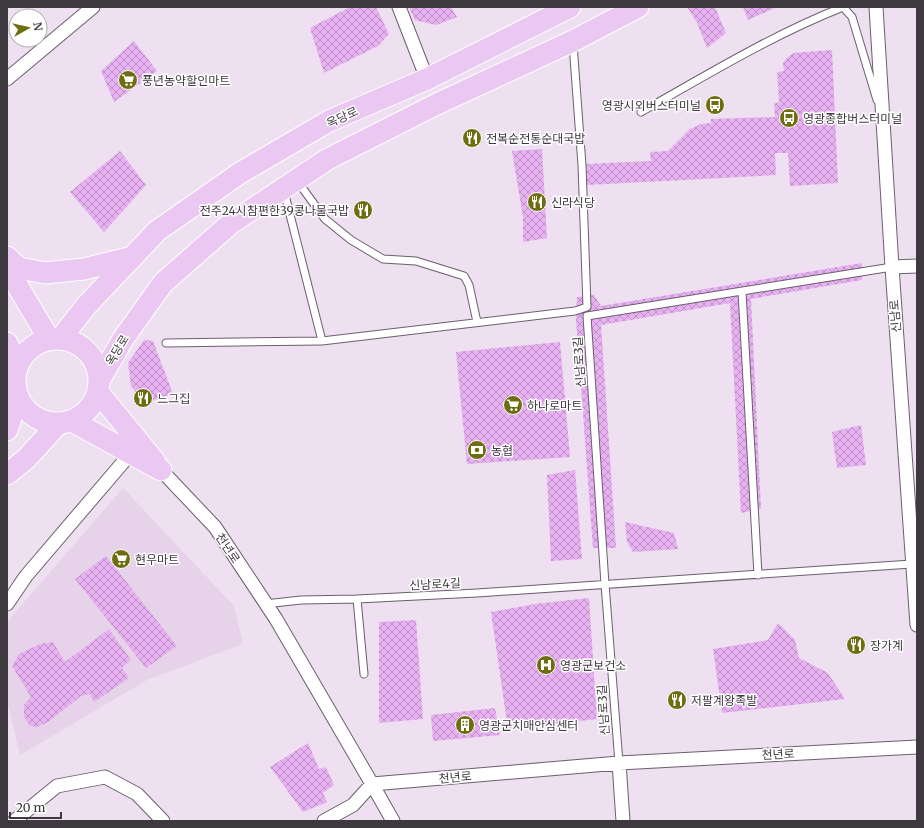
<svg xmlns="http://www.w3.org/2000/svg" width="924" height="828" viewBox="0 0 924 828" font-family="Merriweather,'Noto Sans KR',serif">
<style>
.built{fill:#e6d3e9}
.building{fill:url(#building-cross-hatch)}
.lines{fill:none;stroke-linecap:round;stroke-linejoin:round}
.service-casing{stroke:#6b5f6d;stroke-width:9}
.minor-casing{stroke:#6b5f6d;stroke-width:15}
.primary-casing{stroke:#fff;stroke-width:23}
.service{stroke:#fff;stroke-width:7}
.minor{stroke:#fff;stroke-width:13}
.primary{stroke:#ebc8f1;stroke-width:21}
.labels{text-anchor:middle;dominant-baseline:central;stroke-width:3;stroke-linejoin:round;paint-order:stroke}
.poi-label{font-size:12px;fill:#3e393f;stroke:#fff;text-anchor:start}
.street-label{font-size:12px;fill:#3e393f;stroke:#fff}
</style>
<defs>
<pattern id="building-cross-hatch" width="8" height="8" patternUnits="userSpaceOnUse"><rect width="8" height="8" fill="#e7b1f2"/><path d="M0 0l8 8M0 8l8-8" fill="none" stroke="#bd91c5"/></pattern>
</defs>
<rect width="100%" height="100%" fill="#eee0f1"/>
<path class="built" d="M123,488l111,118 9,38 -96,36 -127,75 -13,-55v-78z"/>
<path class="building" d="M350,7h26l13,27 -11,12 -54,27 -14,-45z
M409,7h42l6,10 -21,8 -21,-5z
M687,7h28l11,26 -19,15 -10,-25z
M743,7h34l-29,13z
M134,41l23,30 -43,31 -13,-31z
M832,50l6,133 -48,3 -2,-33h-13l1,22 -189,10 -1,-21 65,-3 -1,-9 18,-1 22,-22 11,-5 10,-1v-4l64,-2 -1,-13 5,-2 -2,-30 7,-1 -1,-8 4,-5 6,-5z
M542,149l5,89 -24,4v-25l-11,-66z
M120,151l26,34 -42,47 -34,-40z
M862,263v17l-111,19 10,210 -20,4 -11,-210 -129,22 15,223h-23l-17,-228 1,-23 17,-2 7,11z
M144,340l9,1 20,53 -28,9 -14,-17 -3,-23z
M560,342l10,115 -103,7 -11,-112z
M861,425l5,40 -29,3 -5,-36z
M575,470l7,89 -31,2 -4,-86z
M625,522l49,11 4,16 -45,3 -6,-10z
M106,556l71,90 -31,22 -71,-89z
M589,598l8,121 -89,10 -17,-117 44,-8z
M416,620l7,99 -44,4v-101z
M778,623l17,17 4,18 29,15 17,26 -123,14 -9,-64 55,-9z
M109,629l22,31 -9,8 7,10 -35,24 -4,-8 -9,2 -33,26 -11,5 -7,-1 -6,-9v-12l7,-8 -19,-31 7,-12 21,-10 13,-2 12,20z
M495,708l5,27 -67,6 -2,-26z
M308,743l11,26 7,-2 8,18 -11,8 4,9 -24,10 -33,-45z"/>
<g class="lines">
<g class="service-casing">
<path id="service" d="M641,112c66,-37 131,-77 202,-105l9,10 25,83
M298,182l27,37 26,21 32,19 33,2 48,15 5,9 8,37
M284,191l38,150
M742,292l16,283
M166,343l156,-2 253,-30 12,-4 -5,-142 -9,-121
M357,599l7,75
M265,604l36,-4 56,-1 120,-6 435,-29
M619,763l-14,-179 -18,-268 305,-49"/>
</g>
<g class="minor-casing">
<path id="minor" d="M399,7l28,72
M876,7l16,260 25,358
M7,79l86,-72
M892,267l25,-1
M161,470l54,57 61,92 96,165 247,-21 298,-16
M7,604l19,-28 105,-123
M619,763l4,58
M14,821l43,-35 48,-9 32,17 26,27
M324,821l29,-16 19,-21 21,37"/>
</g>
<g class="primary-casing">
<path id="primary" d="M7,257l12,11 26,5 39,-4 49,-12
M7,268l42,71
M61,338l25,-32 71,-75 83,-58 89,-52 98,-42 143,-72
M15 381a42 42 0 1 1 84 0a42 42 0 1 1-84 0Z
M7,343l10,24
M100,379l23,-40 40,-56 67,-59 98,-65 109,-55 136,-63 65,-34
M98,392l57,70
M72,421l89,49
M7,430l11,-34
M7,474l18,-14 34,-37"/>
</g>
<use href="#service" class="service"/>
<use href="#minor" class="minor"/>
<use href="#primary" class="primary"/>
</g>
<defs>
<g id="supermarket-disc" transform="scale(1)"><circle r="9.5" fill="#6e6e10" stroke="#fff"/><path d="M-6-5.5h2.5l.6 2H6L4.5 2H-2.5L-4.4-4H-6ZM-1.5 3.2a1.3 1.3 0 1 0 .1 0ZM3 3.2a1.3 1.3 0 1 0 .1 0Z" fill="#fff"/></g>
<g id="bus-disc" transform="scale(1)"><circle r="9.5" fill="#6e6e10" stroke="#fff"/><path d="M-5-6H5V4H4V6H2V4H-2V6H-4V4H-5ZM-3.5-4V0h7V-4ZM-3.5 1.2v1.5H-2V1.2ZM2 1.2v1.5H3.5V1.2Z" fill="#fff"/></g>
<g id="restaurant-disc" transform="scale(1)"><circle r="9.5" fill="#6e6e10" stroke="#fff"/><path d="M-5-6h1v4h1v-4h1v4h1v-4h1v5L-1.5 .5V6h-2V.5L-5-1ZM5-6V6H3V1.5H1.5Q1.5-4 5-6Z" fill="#fff"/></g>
<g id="bank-disc" transform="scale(1)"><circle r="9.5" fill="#6e6e10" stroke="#fff"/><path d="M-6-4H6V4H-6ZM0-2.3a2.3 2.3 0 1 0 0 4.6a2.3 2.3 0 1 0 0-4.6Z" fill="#fff"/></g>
<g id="hospital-disc" transform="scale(1)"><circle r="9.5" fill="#6e6e10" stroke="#fff"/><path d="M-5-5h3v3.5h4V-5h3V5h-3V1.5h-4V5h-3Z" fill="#fff"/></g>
<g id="building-disc" transform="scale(1)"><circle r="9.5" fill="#6e6e10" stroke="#fff"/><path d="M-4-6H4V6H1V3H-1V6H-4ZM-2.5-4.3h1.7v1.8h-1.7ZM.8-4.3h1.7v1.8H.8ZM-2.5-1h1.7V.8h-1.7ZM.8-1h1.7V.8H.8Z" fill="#fff"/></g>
</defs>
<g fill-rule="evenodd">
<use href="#supermarket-disc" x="128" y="80"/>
<use href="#bus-disc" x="715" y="105"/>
<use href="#bus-disc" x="789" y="118"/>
<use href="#restaurant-disc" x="472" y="138"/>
<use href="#restaurant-disc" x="537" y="202"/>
<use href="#restaurant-disc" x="363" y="210"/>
<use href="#restaurant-disc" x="143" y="398"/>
<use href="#supermarket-disc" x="513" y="405"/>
<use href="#bank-disc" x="477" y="450"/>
<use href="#supermarket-disc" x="121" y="559"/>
<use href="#restaurant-disc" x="856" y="645"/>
<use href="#hospital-disc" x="546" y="665"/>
<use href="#restaurant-disc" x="677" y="700"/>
<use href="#building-disc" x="465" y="725"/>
</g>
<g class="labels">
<g class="poi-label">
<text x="142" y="80">풍년농약할인마트</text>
<text x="701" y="105" text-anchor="end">영광시외버스터미널</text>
<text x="803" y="118">영광종합버스터미널</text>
<text x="486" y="138">전복순전통순대국밥</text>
<text x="551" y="202">신라식당</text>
<text x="349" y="210" text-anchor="end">전주24시참편한39콩나물국밥</text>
<text x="157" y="398">느그집</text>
<text x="527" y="405">하나로마트</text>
<text x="491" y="450">농협</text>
<text x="135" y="559">현우마트</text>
<text x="870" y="645">장가계</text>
<text x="560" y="665">영광군보건소</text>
<text x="691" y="700">저팔계왕족발</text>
<text x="479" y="725">영광군치매안심센터</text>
</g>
<g class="street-label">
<text transform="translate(342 117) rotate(-25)">옥당로</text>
<text transform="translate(895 316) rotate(-94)">신남로</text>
<text transform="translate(117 350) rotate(-59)">옥당로</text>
<text transform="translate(579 362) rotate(-94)">신남로3길</text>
<text transform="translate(228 548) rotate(56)">천년로</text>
<text transform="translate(435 584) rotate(-3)">신남로4길</text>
<text transform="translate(603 710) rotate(-94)">신남로3길</text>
<text transform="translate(778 754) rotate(-3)">천년로</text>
<text transform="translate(455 777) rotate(-5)">천년로</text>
</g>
</g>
<rect width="924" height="828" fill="none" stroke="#3e393f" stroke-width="16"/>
<g transform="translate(28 28) rotate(82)"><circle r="19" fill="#ffffff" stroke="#b2b0b2"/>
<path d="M0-3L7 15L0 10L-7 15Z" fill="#6e6e10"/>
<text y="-6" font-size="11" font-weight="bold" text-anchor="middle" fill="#3e393f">N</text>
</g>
<path d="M10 812v6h51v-6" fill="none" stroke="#3e393f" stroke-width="2"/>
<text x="16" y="812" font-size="12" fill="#3e393f" stroke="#ffffff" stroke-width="3" paint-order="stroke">20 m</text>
</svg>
